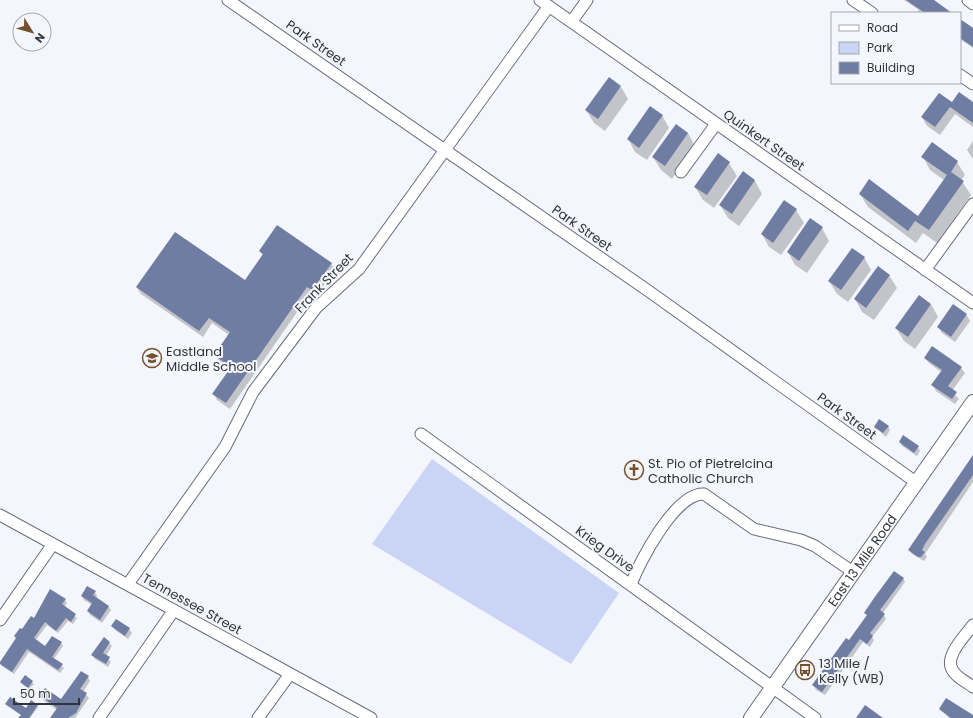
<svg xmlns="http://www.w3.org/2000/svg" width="973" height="718" viewBox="0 0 973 718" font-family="Poppins,sans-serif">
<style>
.green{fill:#cad4f4}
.shadow{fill:#0003}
.building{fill:#707da2}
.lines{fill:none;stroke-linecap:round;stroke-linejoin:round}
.minor-casing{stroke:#686d7b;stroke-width:13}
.major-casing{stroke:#686d7b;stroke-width:16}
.minor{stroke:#fff;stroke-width:11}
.major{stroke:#fff;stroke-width:14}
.labels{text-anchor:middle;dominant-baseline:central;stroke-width:4;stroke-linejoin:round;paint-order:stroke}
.street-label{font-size:13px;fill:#31343a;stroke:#f4f6fd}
.poi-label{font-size:13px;fill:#31343a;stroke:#f4f6fd;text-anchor:start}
</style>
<rect width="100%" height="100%" fill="#f4f6fd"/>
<path class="green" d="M432,459l187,134 -48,71 -199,-120z"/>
<path class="shadow" d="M904,0h29l18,13h-34l2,-3z
M960,19l13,9v20l-13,-9z
M621,87l7,12 -23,32 -11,-8 -8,-13z
M973,103v24l-18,-13 -15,21 -13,-9 -5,-9 30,-13z
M662,115l7,13 -22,32 -12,-8 -7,-13z
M676,125l12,8 7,13 -23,33 -11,-9 -8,-13z
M973,141v18l-6,-9z
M932,144l25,18 8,13 -4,5 10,15 -34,48 -14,-10 -7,10 -48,-36 -8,-13 58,24 26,-38 -14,-10 -7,-13z
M729,163l8,13 -23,32 -11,-8 -8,-13z
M743,173l12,8 7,13 -23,32 -11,-8 -8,-13z
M785,202l11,8 8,13 -23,32 -12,-8 -7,-13z
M822,228l7,13 -22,32 -12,-8 -7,-13z
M260,251l71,12 4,7 -19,26 -5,-4 -81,117 -13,-9 -3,-6 16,-24 -11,-9 -4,-6 14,-20 -17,-12 -9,14 -62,-43 -4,-6 109,-6 17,-26z
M864,257l7,13 -23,32 -11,-8 -8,-13z
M889,275l8,13 -23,32 -12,-8 -7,-13z
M931,304l7,13 -23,32 -11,-8 -8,-13z
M966,314l4,7 -15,21 -13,-9 -4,-6z
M933,347l28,21 4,5 -13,18 7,8 -4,5 -19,-13 -3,-6 8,-13 -12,-9 -4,-5z
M888,426l2,4 -4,7 -11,-10z
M900,442l18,5 2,4 -3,5 -15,-10z
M973,457v25l-48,72 2,3 -3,4 -12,-7 -3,-4z
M903,578l2,4 -22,31 3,6 -14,18 2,3 -4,7 -7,-5 -38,53 -9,-5 -2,-4 35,-45 18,-25 -1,-3z
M95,592l2,4 -1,2 12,8 3,4 -9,13 -12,-8 -2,-4 4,-6 -8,-5 -2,-4z
M65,600l2,3 -3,4 13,11 -4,6 -5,-3 -10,12 -11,-8 -11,15 10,7 15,-4 2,3 -9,13 10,9 -4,5 -31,-21 -15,22 -12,-8 -2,-3 17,-24 -2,-3 19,-17z
M112,626l17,3 3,4 -4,6 -13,-9z
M104,638l8,8 -6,10 5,6 -3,5 -13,-8 -3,-4z
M26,677l8,7 -5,5 -7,-5z
M88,677l2,4 -7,11 6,6 -14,20h-23l5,-8 -14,-10 -2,-4 20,4z
M37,705l1,2 -8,11h-10l6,-8z
M940,709l33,8v1h-24z"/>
<path class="building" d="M906,0h28l18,13h-27z
M960,19l13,9v19l-13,-9z
M609,77l12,9 -23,33 -13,-9z
M959,92l14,10v21l-23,-16 -15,20 -14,-10 18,-24 13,9z
M650,106l13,9 -24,33 -12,-9z
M676,124l12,9 -23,33 -13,-9z
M932,142l26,19 -7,11 13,9 -35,49 -14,-9 -7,10 -49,-37 10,-15 49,37 29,-41 -26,-18z
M718,153l12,9 -23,33 -13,-8z
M743,171l12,9 -23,34 -13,-9z
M784,200l13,9 -24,34 -12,-9z
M810,218l13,9 -24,34 -12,-9z
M277,225l55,38 -20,27 -5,-3 -81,116 -14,-9 19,-27 -17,-12 16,-23 -21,-14 -10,13 -63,-44 39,-55 70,48 18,-26 -4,-3z
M852,248l13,9 -24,33 -13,-9z
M878,266l12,9 -24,33 -12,-9z
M919,295l12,9 -23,33 -13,-9z
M953,304l14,10 -16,23 -14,-10z
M932,346l30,21 -14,19 9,6 -5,7 -21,-14 11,-15 -18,-12z
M879,419l10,7 -6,7 -9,-6z
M903,435l16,11 -5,7 -15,-11z
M973,455v20l-48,69 -3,6 3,2 -4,5h-3l-10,-7z
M894,571l10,7 -24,32 5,4 -15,19 3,3 -6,8 -7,-5 -38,53 -10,-7 34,-47 3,2 18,-25 -3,-2 10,-15z
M87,586l9,5 -3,4 16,11 -9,14 -13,-9 5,-8 -11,-7z
M50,589l16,10 -4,5 14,10 -5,8 -5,-4 -10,13 -11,-9 -11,16 11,8 7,-10 10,6 -10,15 11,7 -5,6 -31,-21 -15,23 -12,-8v-2l16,-24 -2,-2 6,-8 2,1 9,-13 3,2z
M116,619l14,9 -5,8 -14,-10z
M104,637l6,5 -7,11 7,4 -4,7 -15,-9z
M81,671l8,5 -9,13 7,4 -11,20 -8,5h-18l7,-10 -17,-12 5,-8 16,11z
M25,675l8,6 -5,7 -8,-6z
M10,697l16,11 5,-8 7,5 -9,13h-11l3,-3 -16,-11z
M946,698l27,17v3h-22l-12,-9z
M865,705l18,13h-27z"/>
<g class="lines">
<g class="minor-casing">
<path id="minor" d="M228,0l422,292 267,191
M540,0l433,303
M853,0l19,13
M968,0l5,4
M572,21l15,-21
M960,75l13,9
M681,172l35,-48
M925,270l48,-66
M421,434l394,284
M0,515l371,203
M128,584l97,-137 28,-55 63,-84 43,-39 190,-263
M631,585c8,-23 45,-93 73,-91l50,35 47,11 14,6 38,26
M0,620l53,-76
M973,625c-8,11 -30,32 -20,46 4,7 14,11 20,16
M99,718l75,-108
M258,718l32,-44"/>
</g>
<g class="major-casing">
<g id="major">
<path id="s1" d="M751,718l222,-316"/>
</g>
</g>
<use href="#minor" class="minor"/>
<use href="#major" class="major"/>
</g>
<defs>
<g id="school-ring" transform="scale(1)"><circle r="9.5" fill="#f4f6fd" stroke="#76502c" stroke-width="1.5"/><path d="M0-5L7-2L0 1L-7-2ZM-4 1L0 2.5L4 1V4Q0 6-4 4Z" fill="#76502c"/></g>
<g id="church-ring" transform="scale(1)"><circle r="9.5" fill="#f4f6fd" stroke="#76502c" stroke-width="1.5"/><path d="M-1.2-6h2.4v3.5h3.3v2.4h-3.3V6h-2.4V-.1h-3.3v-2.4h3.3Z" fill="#76502c"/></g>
<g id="bus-ring" transform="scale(1)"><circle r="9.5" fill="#f4f6fd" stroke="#76502c" stroke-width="1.5"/><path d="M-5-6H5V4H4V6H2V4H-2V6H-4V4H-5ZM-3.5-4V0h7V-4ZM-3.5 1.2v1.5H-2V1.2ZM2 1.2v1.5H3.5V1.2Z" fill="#76502c"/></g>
</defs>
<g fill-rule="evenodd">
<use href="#school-ring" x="152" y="358"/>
<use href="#church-ring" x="634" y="470"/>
<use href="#bus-ring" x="805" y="670"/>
</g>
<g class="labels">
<g class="street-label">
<text transform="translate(316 43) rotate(35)">Park Street</text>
<text transform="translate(764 140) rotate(35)">Quinkert Street</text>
<text transform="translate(582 228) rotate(35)">Park Street</text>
<text transform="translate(324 283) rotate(-46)">Frank Street</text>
<text transform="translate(847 416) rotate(36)">Park Street</text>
<text transform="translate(605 549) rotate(36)">Krieg Drive</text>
<text stroke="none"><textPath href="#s1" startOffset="193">East 13 Mile Road</textPath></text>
<text transform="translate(192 604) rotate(29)">Tennessee Street</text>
</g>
<g class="poi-label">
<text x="166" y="351">Eastland<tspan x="166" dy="15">Middle School</tspan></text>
<text x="648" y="463">St. Pio of Pietrelcina<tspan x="648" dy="15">Catholic Church</tspan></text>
<text x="819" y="663">13 Mile /<tspan x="819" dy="15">Kelly (WB)</tspan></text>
</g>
</g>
<rect x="831" y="12" width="130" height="72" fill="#f4f6fd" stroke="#a6a8af"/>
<rect x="839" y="25" width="20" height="6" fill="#ffffff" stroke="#a6a8af"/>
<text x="867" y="32" font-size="12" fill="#31343a">Road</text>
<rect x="839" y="42" width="20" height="12" fill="#cad4f4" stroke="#a6a8af"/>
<text x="867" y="52" font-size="12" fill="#31343a">Park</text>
<rect x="839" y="62" width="20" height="12" fill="#707da2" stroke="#a6a8af"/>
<text x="867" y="72" font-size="12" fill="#31343a">Building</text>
<g transform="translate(32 32) rotate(127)"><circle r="19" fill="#f4f6fd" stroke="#a6a8af"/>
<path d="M0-3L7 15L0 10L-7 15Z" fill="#76502c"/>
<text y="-6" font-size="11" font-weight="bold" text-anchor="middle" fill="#31343a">N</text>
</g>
<path d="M14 698v6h65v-6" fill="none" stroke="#31343a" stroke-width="2"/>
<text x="20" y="698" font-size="12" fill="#31343a" stroke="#f4f6fd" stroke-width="3" paint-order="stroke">50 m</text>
</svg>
